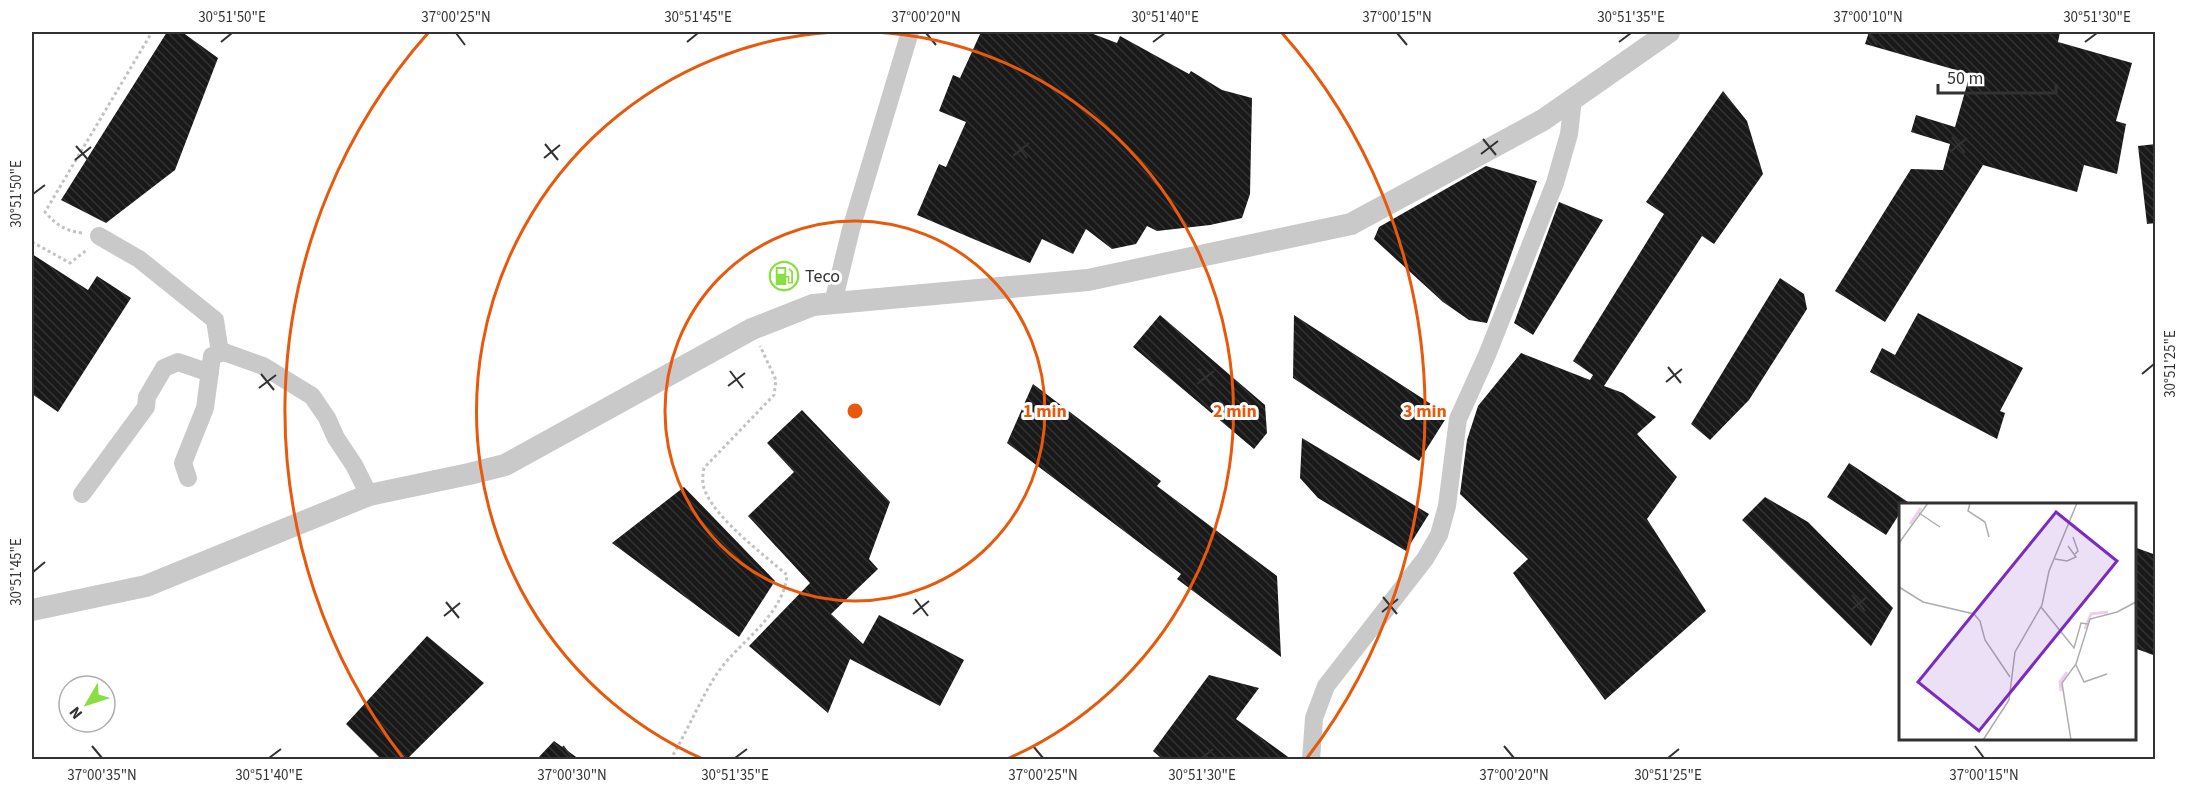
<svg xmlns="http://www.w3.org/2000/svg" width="2187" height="791" viewBox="0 0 2187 791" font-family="'Source Sans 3',sans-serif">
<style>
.building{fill:url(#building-back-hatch)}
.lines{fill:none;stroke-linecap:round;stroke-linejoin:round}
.path{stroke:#c2c2c2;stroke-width:3;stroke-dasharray:3 3;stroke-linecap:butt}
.minor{stroke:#c9c9c9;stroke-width:18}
.tertiary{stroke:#c9c9c9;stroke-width:22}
.ticks{fill:none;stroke:#323232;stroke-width:2}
.ring{fill:none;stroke:#e8590c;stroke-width:3}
.labels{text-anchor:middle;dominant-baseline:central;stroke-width:6;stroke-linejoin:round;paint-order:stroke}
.poi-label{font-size:18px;fill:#323232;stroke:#fff;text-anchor:start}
.inset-river{fill:none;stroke:#ecd0ec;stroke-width:3}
.inset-road{fill:none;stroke:#adadad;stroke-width:1.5}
.view{fill:#7b2cbf;fill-opacity:0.15;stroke:#7b2cbf;stroke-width:3}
.inset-edge{fill:none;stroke:#323232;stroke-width:3}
.centre{fill:#e8590c;stroke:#fff;stroke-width:3}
.ring-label{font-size:18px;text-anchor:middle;font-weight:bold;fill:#e8590c;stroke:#fff;stroke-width:6;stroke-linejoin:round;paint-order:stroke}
.neatline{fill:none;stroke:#323232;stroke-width:2}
.ticks-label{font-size:15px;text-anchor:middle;fill:#323232}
</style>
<defs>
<pattern id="building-back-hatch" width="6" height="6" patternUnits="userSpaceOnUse" patternTransform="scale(1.5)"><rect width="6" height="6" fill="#191919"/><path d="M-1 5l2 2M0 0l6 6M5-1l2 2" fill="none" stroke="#323232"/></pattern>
</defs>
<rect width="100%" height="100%" fill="#fff"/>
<path class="building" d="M167,32h15l36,26 -43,112 -69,53 -45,-23z
M981,32h107l29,11 3,-7 69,38 2,-3 31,19 30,8 -2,96 -8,24 -32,7 -53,6 -10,-5 -11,18 -24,5 -26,-20 -13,25 -31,-15 -12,24 -113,-48 22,-51 7,3 20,-45 -27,-11 14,-36 7,3z
M1869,32h191l-2,10 74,21 -16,58 10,3 -9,50 -33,-9 -7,27 -94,-27 -98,157 -50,-31 76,-122 32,1 7,-26 -39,-12 5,-17 39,12 15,-53 -105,-30z
M1723,91l24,30 16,53 -49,70 -12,-8 -98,150 19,7 33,24 -19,17 40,43 -30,42 59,92 -101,89 -92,-127 15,-14 -68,-65 7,-54 11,-34 43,-53 69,27 3,-5 -20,-14 91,-147 -18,-12z
M2156,144v79l-9,1 -9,-78z
M1486,166l51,15 -50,142 -18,-3 -26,-18 -69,-63 5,-12z
M1559,202l44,18 -70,115 -19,-12z
M32,254l56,36 9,-14 34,22 -73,114 -26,-18z
M1780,278l24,16 3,15 -58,91 -39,40 -19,-16z
M1918,313l105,55 -23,43 5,2 -8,26 -127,-67 12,-24 13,7z
M1160,315l105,90 2,28 -13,16 -121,-102z
M1294,315l154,100 -29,46 -126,-83z
M1033,384l128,97 -4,5 120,90 4,81 -104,-78 4,-5 -174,-131z
M802,410l88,92 -21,57 9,10 -47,45 32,30 16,-29 85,45 -24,46 -90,-47 -22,54 -79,-67 61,-63 -62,-67 46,-44 -27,-29z
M1302,438l127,76 -23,37 -88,-53 -18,-20z
M1849,463l59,39 -2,2h-6v9l-14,22 -59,-38z
M684,487l91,94 -36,56 -127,-94z
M1765,497l43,25 85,86 -22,38 -129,-126z
M2134,547l22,8v101l-22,-8z
M427,636l57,47 -77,76h-26l-35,-35z
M1209,675l50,13 -23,31 55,40h-129l-9,-8z
M554,741l25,18h-42z"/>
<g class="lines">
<path class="path" d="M82,233c-16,-2 -26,-8 -37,-21l107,-180
M32,242l38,21 18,-14
M670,760c17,-28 29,-58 46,-85 22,-33 67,-58 71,-100 -24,-21 -67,-53 -80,-80 -5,-8 -5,-18 -3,-27l70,-73 2,-15 -16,-34"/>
<path class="minor" d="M99,236l40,23 76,61 5,33
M833,303l18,-74 59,-197
M188,478l-5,-15 22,-55 7,-52 12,-4 39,14 49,30 15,22 9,20 18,27 15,30
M82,494l64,-87 1,-10 17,-29 14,-6 32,11
M1311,760l3,-42 12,-32 99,-127 14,-24 8,-29 11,-87 29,-64 68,-172 14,-49 4,-35"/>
<path class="tertiary" d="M32,610l114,-24 223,-91 100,-21 36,-9 247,-136 61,-24 275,-25 263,-56 192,-104 126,-88"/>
</g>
<path class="ticks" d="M456,33l9,12M926,33l10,12M1397,33l10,12M1868,33l9,12M221,42l11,-9M687,42l11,-9M1153,42l12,-9M1619,42l12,-9M2085,42l12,-9M1952,137l13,16M1483,139l13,16M1014,141l13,17M545,144l13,16M76,146l14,16M1950,152l17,-14M1481,154l17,-13M1013,156l16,-13M544,158l16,-13M75,160l16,-13M33,194l12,-9M1668,367l13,16M1199,369l13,17M730,371l13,17M261,374l13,16M2142,374l12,-10M1666,382l16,-13M1197,384l17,-13M728,386l17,-13M259,388l17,-13M33,572l12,-10M1852,595l13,16M1383,597l14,17M915,599l13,17M446,602l13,16M1851,610l16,-13M1382,612l16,-13M913,614l16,-13M444,616l16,-13M92,746l10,12M563,746l9,12M1033,746l10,12M1504,746l10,12M1975,746l9,12M269,758l12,-9M735,758l12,-9M1202,758l11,-9M1668,758l11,-9"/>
<g class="ring">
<circle cx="855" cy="411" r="190"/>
<path d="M703 759A380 380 0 0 1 835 32M875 32A380 380 0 0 1 1007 759"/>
<path d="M403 758A570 570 0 0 1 428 33M1282 33A570 570 0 0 1 1307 758"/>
</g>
<defs>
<g id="fuel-ring" transform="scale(1.5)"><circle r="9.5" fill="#fff" stroke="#89de40" stroke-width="1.5"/><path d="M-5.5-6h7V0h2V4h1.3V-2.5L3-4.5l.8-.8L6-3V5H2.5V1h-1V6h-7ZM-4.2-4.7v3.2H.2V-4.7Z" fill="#89de40"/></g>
</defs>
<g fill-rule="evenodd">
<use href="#fuel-ring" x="784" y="276"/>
</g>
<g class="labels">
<g class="poi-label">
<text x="805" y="276">Teco</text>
</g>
</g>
<g transform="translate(1899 503)">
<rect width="237" height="237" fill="#fff"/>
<path class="inset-river" d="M11,21l11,-16M186,126l6,-15 17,-2M162,188l-1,-9 7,-10"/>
<path class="inset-road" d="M71,0l-2,8 17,11 4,15M20,10l21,14M174,34l5,14 -3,3M0,40l29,-40M156,56l12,2 9,-4 -8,-11M0,84l24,15 51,12 6,7 5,19 25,37M142,104l33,41 7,-25 7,1M177,162l8,17 23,-8M84,237l26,-40 6,-48 27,-47 7,-34 28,-68M172,237l-9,-57 14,-19 14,-45 27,-7 19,-10"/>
<path class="view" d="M157,9l61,49 -138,170 -61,-49z"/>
<rect width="237" height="237" class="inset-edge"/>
</g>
<circle cx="855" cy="411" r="9" class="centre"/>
<g class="ring-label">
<text x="1045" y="417">1 min</text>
<text x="1235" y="417">2 min</text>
<text x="1425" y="417">3 min</text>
</g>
<rect width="2187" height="791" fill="none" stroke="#ffffff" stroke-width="66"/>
<g transform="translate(87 704) rotate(231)"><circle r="28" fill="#ffffff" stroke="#adadad" stroke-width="1.5"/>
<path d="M0-4.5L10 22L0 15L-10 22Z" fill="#89de40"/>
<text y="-9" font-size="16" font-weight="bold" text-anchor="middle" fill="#323232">N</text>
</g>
<path d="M1938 84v9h118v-9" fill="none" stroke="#323232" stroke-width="3"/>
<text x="1947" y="84" font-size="18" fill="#323232" stroke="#ffffff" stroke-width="4.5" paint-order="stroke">50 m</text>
<rect x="33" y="33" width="2121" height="725" class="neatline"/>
<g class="ticks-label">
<text x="232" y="22">30°51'50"E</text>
<text x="456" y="22">37°00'25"N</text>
<text x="698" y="22">30°51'45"E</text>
<text x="926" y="22">37°00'20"N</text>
<text x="1165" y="22">30°51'40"E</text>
<text x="1397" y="22">37°00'15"N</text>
<text x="1631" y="22">30°51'35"E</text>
<text x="1868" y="22">37°00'10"N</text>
<text x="2097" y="22">30°51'30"E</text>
<text transform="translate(16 194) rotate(-90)" y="5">30°51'50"E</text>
<text transform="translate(2170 364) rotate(-90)" y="5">30°51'25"E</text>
<text transform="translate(16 572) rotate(-90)" y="5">30°51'45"E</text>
<text x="102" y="780">37°00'35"N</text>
<text x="269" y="780">30°51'40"E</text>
<text x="572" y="780">37°00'30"N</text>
<text x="735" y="780">30°51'35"E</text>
<text x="1043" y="780">37°00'25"N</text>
<text x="1202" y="780">30°51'30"E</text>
<text x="1514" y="780">37°00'20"N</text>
<text x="1668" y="780">30°51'25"E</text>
<text x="1984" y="780">37°00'15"N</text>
</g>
</svg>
